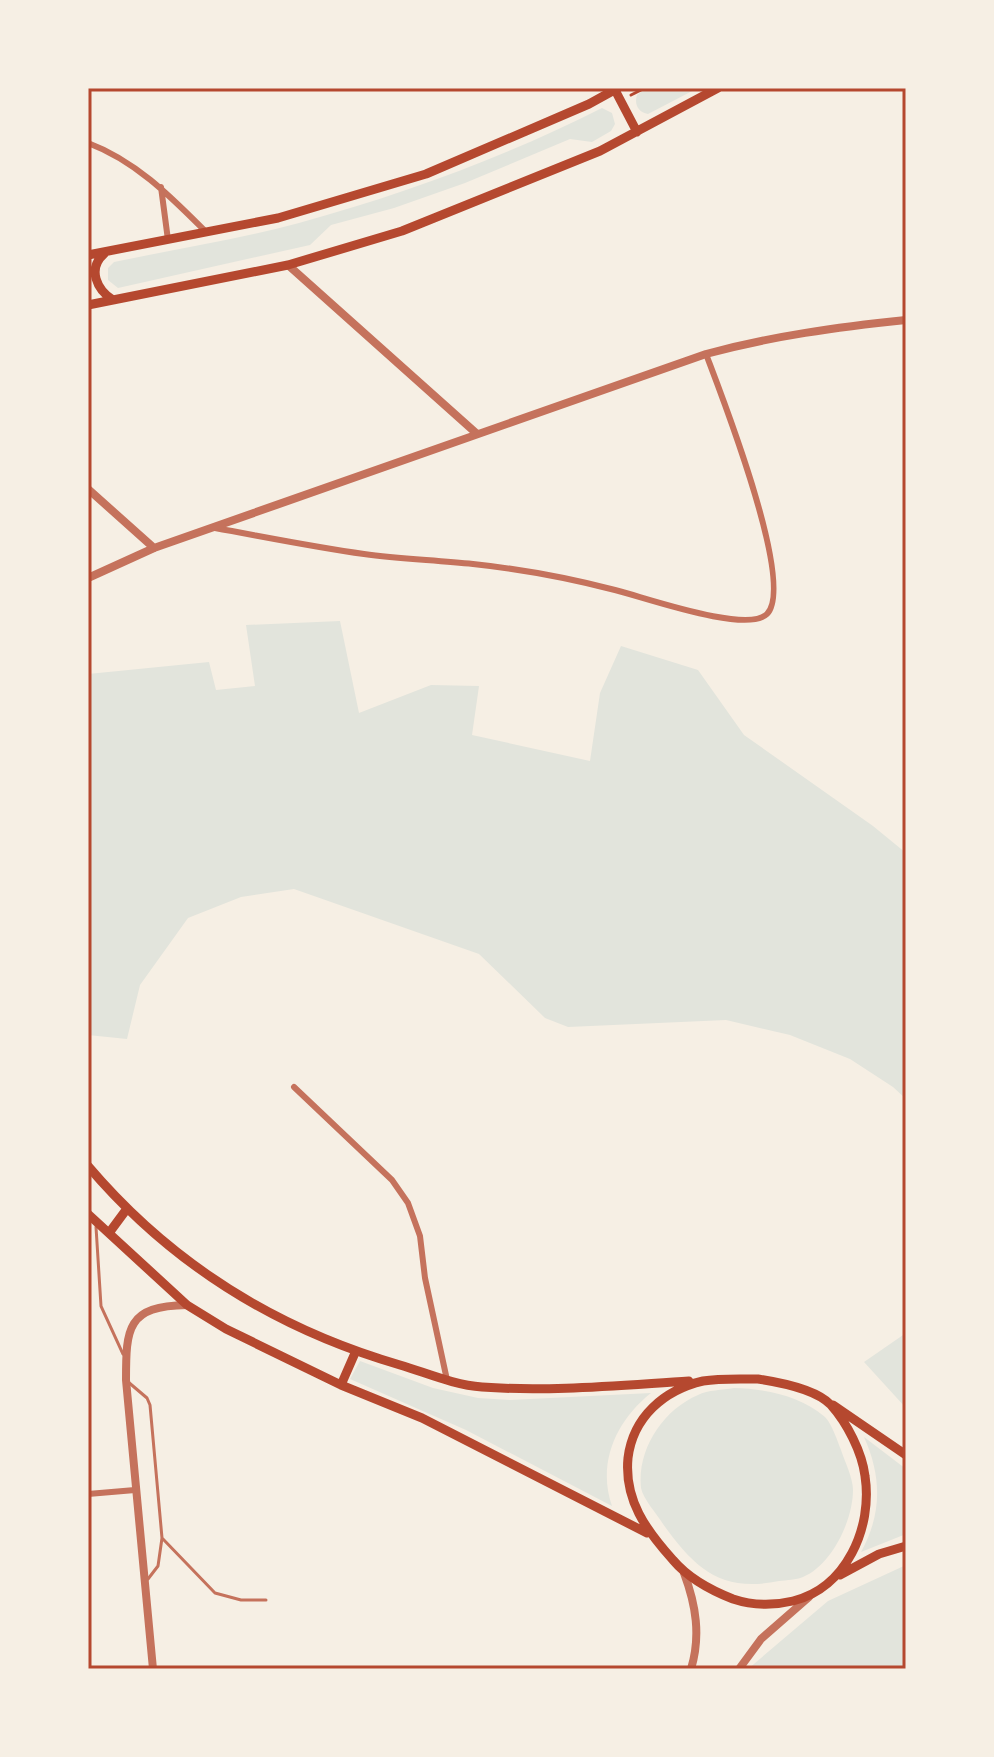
<svg xmlns="http://www.w3.org/2000/svg" width="994" height="1757" viewBox="0 0 994 1757" font-family="'Roboto Serif',serif">
<style>
.green{fill:#e2e4dc}
.lines{fill:none;stroke-linecap:round;stroke-linejoin:round}
.path{stroke:#b5482f;stroke-width:3}
.service{stroke:#c5725c;stroke-width:3}
.minor{stroke:#c5725c;stroke-width:6}
.tertiary{stroke:#c5725c;stroke-width:8}
.secondary{stroke:#b5482f;stroke-width:9}
.neatline{fill:none;stroke:#b5482f;stroke-width:3}
</style>
<rect width="100%" height="100%" fill="#f6efe4"/>
<path class="green" d="M646,88h52l-50,26c-10,-2 -14,-10 -11,-19z
M602,108l10,5 3,11 -4,7 -19,11 -22,-3 -105,44 -71,25 -63,17 -21,20 -192,43 -10,-8v-12l6,-6c62,-13 125,-23 185,-39 105,-29 206,-66 303,-115z
M340,621l19,92 72,-28 48,1 -7,49 118,26 10,-68 21,-47 77,24 46,65 129,91 33,27v246l-13,-12 -43,-28 -60,-24 -64,-15 -158,7 -23,-9 -66,-64 -185,-65 -53,8 -53,21 -48,67 -13,54 -39,-4v-361l121,-12 7,28 39,-4 -9,-61z
M906,1333v75l-42,-46z
M360,1361l73,27 45,10 32,2 141,-7c-35,28 -54,70 -39,113l-146,-76 -116,-51z
M734,1388c32,1 65,7 91,29 7,7 12,23 16,33 4,12 12,28 12,40 0,30 -21,75 -50,87 -7,3 -16,3 -24,4 -57,12 -84,-12 -116,-57 -6,-10 -20,-25 -22,-36 -4,-39 22,-78 57,-93 10,-5 24,-5 36,-7z
M864,1437l42,32v65l-45,18c21,-38 21,-75 3,-115z
M906,1565v104h-158l80,-68z"/>
<g class="lines">
<path class="path" d="M631,95l14,-7"/>
<path class="service" d="M96,1227l5,79 22,48
M127,1381l20,17 3,7 12,133 -4,28 -10,13
M162,1538l53,55 26,7h25"/>
<path class="minor" d="M88,143c48,18 83,54 118,89
M161,187l7,53
M215,528c50,9 99,19 149,26 36,5 73,6 109,10 47,5 96,14 142,26 29,7 132,44 152,24 29,-30 -46,-220 -61,-260
M294,1087l98,93 16,23 12,33 5,42 22,102
M88,1494l47,-4"/>
<path class="tertiary" d="M288,265l188,168
M88,489l66,59
M88,578l66,-30 552,-194c66,-18 132,-27 200,-34
M684,1573c12,32 17,63 7,96
M153,1669l-27,-289c0,-52 1,-74 61,-75
M739,1669l22,-30 48,-42"/>
<path class="secondary" d="M615,90l22,42
M104,254c-17,15 -7,36 9,46
M88,255l190,-37 148,-44 163,-70 29,-16
M88,305l200,-40 114,-34 198,-80 118,-63
M88,1166c84,99 188,163 312,199 27,8 54,20 82,22 67,5 140,-2 207,-6
M88,1214l99,91 39,24 115,56 81,33 225,115
M109,1233l17,-23
M758,1379c20,3 58,10 73,26 16,18 31,47 34,71 8,52 -19,112 -72,125 -21,5 -39,5 -60,-2 -23,-9 -44,-20 -60,-39 -27,-30 -49,-60 -45,-102 5,-41 36,-68 75,-77 17,-3 37,-2 55,-2z
M341,1385l14,-32
M833,1405l73,50
M840,1575l39,-21 27,-8"/>
</g>
<rect width="994" height="1757" fill="none" stroke="#f6efe4" stroke-width="180"/>
<rect x="90" y="90" width="814" height="1577" class="neatline"/>
</svg>
